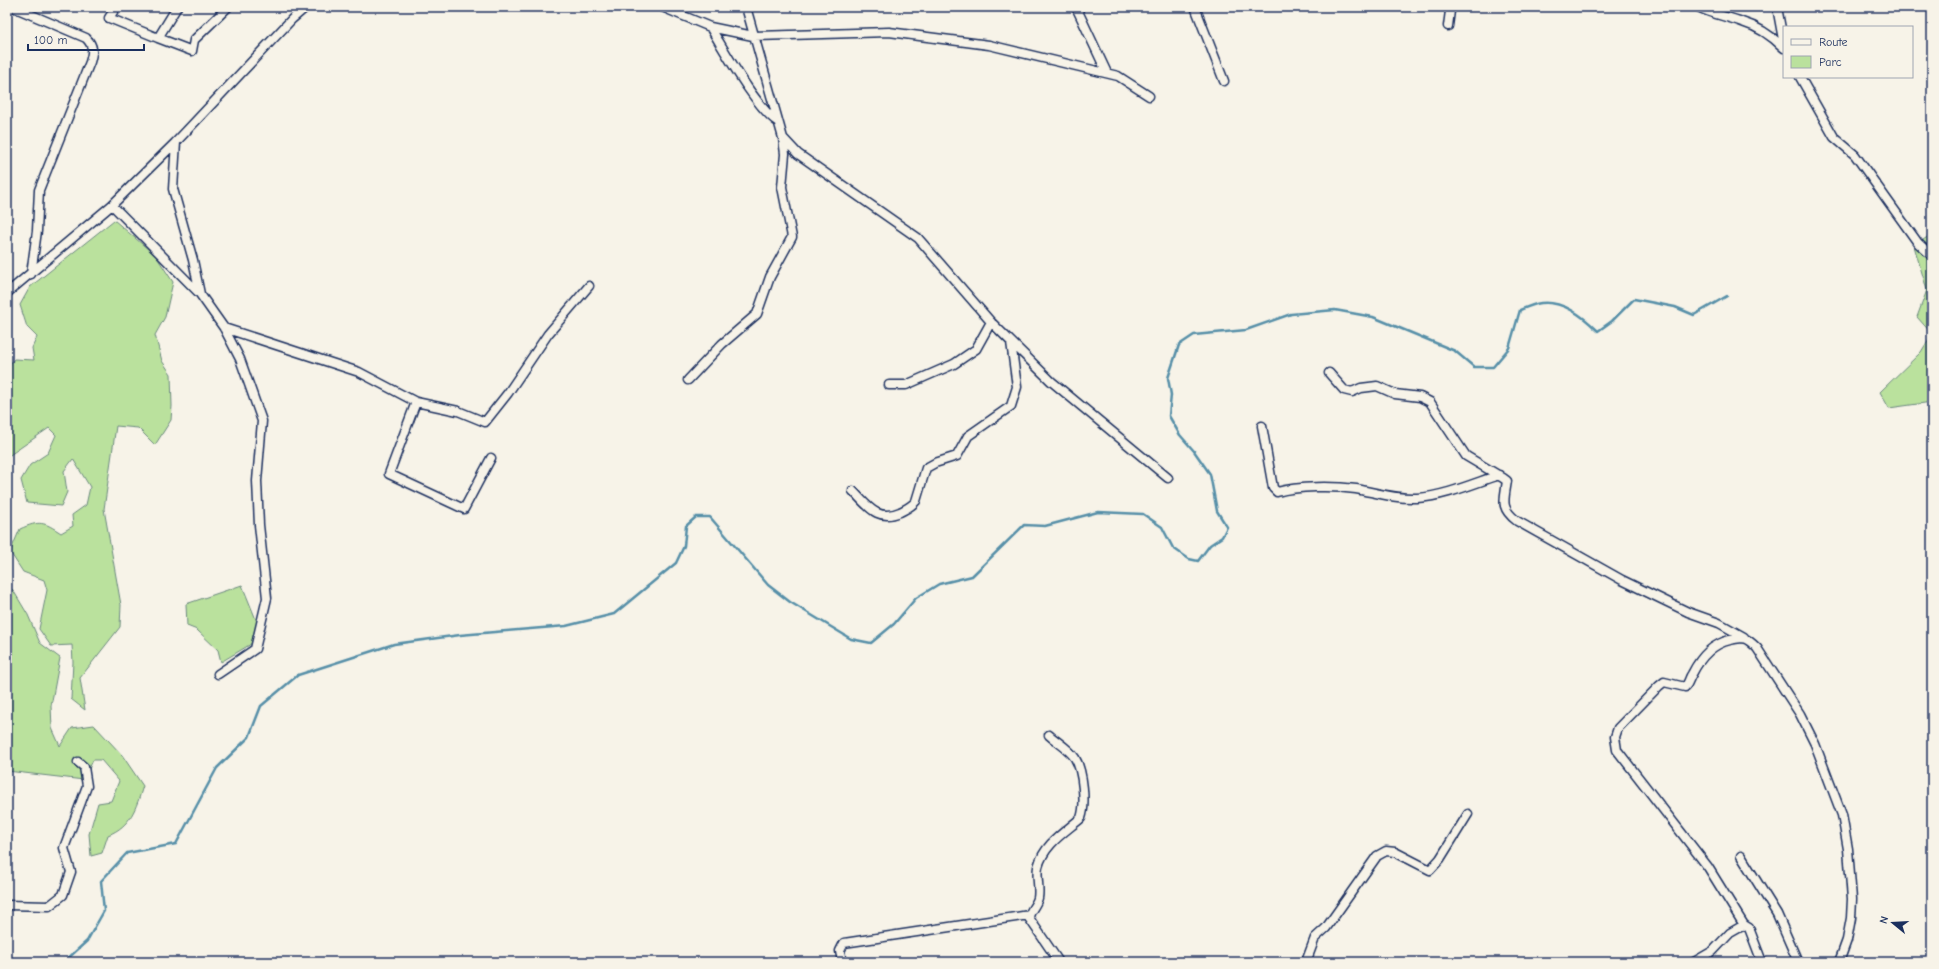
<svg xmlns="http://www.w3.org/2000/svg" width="1939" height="969" viewBox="0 0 1939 969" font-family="'Comic Neue',sans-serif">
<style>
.green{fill:#bae19d;stroke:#6a887e}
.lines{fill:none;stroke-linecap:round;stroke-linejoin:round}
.stream{stroke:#578fa8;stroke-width:2.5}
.minor-casing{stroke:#1b2f5e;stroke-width:11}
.minor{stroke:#f7f3e8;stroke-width:8}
</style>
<rect width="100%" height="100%" fill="#f7f3e8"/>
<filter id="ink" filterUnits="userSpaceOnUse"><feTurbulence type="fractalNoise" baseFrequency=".025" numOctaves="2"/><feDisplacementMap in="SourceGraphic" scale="8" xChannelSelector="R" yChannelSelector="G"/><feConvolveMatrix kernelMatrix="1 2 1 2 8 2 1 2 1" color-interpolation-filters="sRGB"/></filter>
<g filter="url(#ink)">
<path class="green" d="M114,220l42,36 17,26 -8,35 -10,18 7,26 9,13 1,32 -1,14 -16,25 -17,-17 -22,-2 -12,83 17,96 -1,22 -40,51 5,32 -14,-11 2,-37 -1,-17 -21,1 -12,-17 8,-39 -3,-10 -21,-8 -13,-20 10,-23c20,-9 24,-7 41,4l12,-7 -1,-11 14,-10 4,-18 -17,-28 -9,12 3,21 -6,14 -34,-3 -6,-23 9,-15 18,-12 8,-18 -7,-7 -42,29v-89l7,-9 20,1 -2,-12 5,-11 -10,-10 -7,-22 10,-18z
M1932,234v100l-15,-17 10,-27 -13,-44z
M1932,334v68l-43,6 -9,-16 41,-40z
M242,585l15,37 -6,22 -30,18 -3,-12 -21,-20 -10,-4 -1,-22z
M7,588l6,2 15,25 12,28 20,15 -9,48 1,22 8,18 12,-18 22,-3 28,30 21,31c-7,22 -12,40 -35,49l-6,18 -11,3 -2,-22 9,-31 13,-2 8,-20 -18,-21h-8l-9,20 -77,-9z"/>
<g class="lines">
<path class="stream" d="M64,962l23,-21 17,-30 -3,-30 26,-28 49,-9 41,-76 32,-31 12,-31 37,-31 96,-31 66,-9 106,-9 48,-12 62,-51 8,-17 2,-20 10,-9h14l58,68 22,17 61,37 20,4 23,-19 22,-26 23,-14 33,-8 52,-51 21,1 53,-14 45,2 19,13 11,21 16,11 9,2 12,-16 12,-8 5,-10 -10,-16 -7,-37 -16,-23 -14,-16 -11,-19 2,-21 -3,-17 11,-33 15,-10 52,-5 45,-16 44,-4 38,7 82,34 19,16h19l16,-19 11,-38c7,-3 14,-6 21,-7 22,-3 42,13 57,28l14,-10 22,-22 41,8 19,8 33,-19"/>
<g class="minor-casing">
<path id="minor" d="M13,7l73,31c8,8 7,14 4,24l-51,128 -2,41 -6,43
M116,7l-7,11 49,20 19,-31
M662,7l48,20 43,9 136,-4 100,13 129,31 31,20
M746,7l37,131 15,16 120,84 73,84 60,59 117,97
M1076,7l31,66
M1195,7l29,74
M1448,7l2,4 -2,15
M1698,7c15,8 29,9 44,15 17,5 30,14 42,26
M1777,7l7,38
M710,27c15,24 46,81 68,95
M158,38l34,13 2,-11 34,-33
M1800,77l34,60 21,18 63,88 14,13
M176,142l-3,47 20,71 7,34 24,34 16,31 22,62 -5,60 2,44 8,73 -12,51 -37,25
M112,205l87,88
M7,293l105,-88 64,-63 116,-123 14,-12
M224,328l135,44 57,30 42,9 27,11 23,-29 40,-59 41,-48
M1329,373l15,17 8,2 9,-4 16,-2 18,8 25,3 10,5 36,54 37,22 4,3c-3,20 -7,27 10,40l105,59 66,32 31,11 25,14
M688,380l34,-36 35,-30 13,-37 22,-40 -10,-50 3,-33 -2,-16
M889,385h17l48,-21 22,-15 15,-27
M416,402l-27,72 75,35 27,-51
M1262,426l11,62 4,4c21,-6 57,-6 79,-3 21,4 40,10 61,9 28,-2 55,-14 82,-23
M853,491c15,15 24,31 47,21 6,-3 11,-5 16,-11l10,-33 9,-5 22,-7 11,-20 43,-30 6,-19 -6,-45
M1049,735c8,7 20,14 26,23 8,13 11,46 6,60 -16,14 -37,26 -43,49 -2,10 2,21 0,31 -2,8 -9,13 -9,20l30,44
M1741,856l36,58 21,48
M7,905l42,1 14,-11 8,-23 -7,-24 23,-62 -3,-19 -6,-5
M1744,925l-36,-58 -91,-117 -2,-13 3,-9 41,-42 5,-4 21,5c4,-4 4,-9 7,-13 8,-16 20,-30 38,-34 14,-4 17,-2 27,8l43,66 15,30 27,71 6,34 4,50 -1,19 -4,22 -8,22
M842,962l-2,-11 4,-8 185,-28
M1306,962l9,-24 11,-10 51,-72 9,-5 9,1 35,18 10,-11 28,-45
M1694,962l19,-11 17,-18 14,-8 5,3 13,34"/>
</g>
<use href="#minor" class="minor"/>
</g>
</g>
<rect width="1939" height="969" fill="none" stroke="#f7f3e8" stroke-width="24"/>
<rect x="12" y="12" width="1915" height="945" fill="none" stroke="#1b2f5e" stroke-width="1.5" filter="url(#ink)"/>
<rect x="1783" y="26" width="130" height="52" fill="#f7f3e8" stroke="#9fa5b1"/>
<rect x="1791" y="39" width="20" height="6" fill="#f7f3e8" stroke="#9fa5b1"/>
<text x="1819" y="46" font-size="12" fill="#1b2f5e">Route</text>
<rect x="1791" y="56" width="20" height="12" fill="#bae19d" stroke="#9fa5b1"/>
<text x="1819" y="66" font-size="12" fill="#1b2f5e">Parc</text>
<g transform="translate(1893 923) rotate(288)" stroke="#f7f3e8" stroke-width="3" paint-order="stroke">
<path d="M0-3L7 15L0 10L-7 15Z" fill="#1b2f5e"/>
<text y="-6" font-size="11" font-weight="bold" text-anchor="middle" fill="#1b2f5e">N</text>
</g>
<path d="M28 44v6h116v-6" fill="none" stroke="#1b2f5e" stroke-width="2"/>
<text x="34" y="44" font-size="12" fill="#1b2f5e" stroke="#f7f3e8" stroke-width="3" paint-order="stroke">100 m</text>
</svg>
